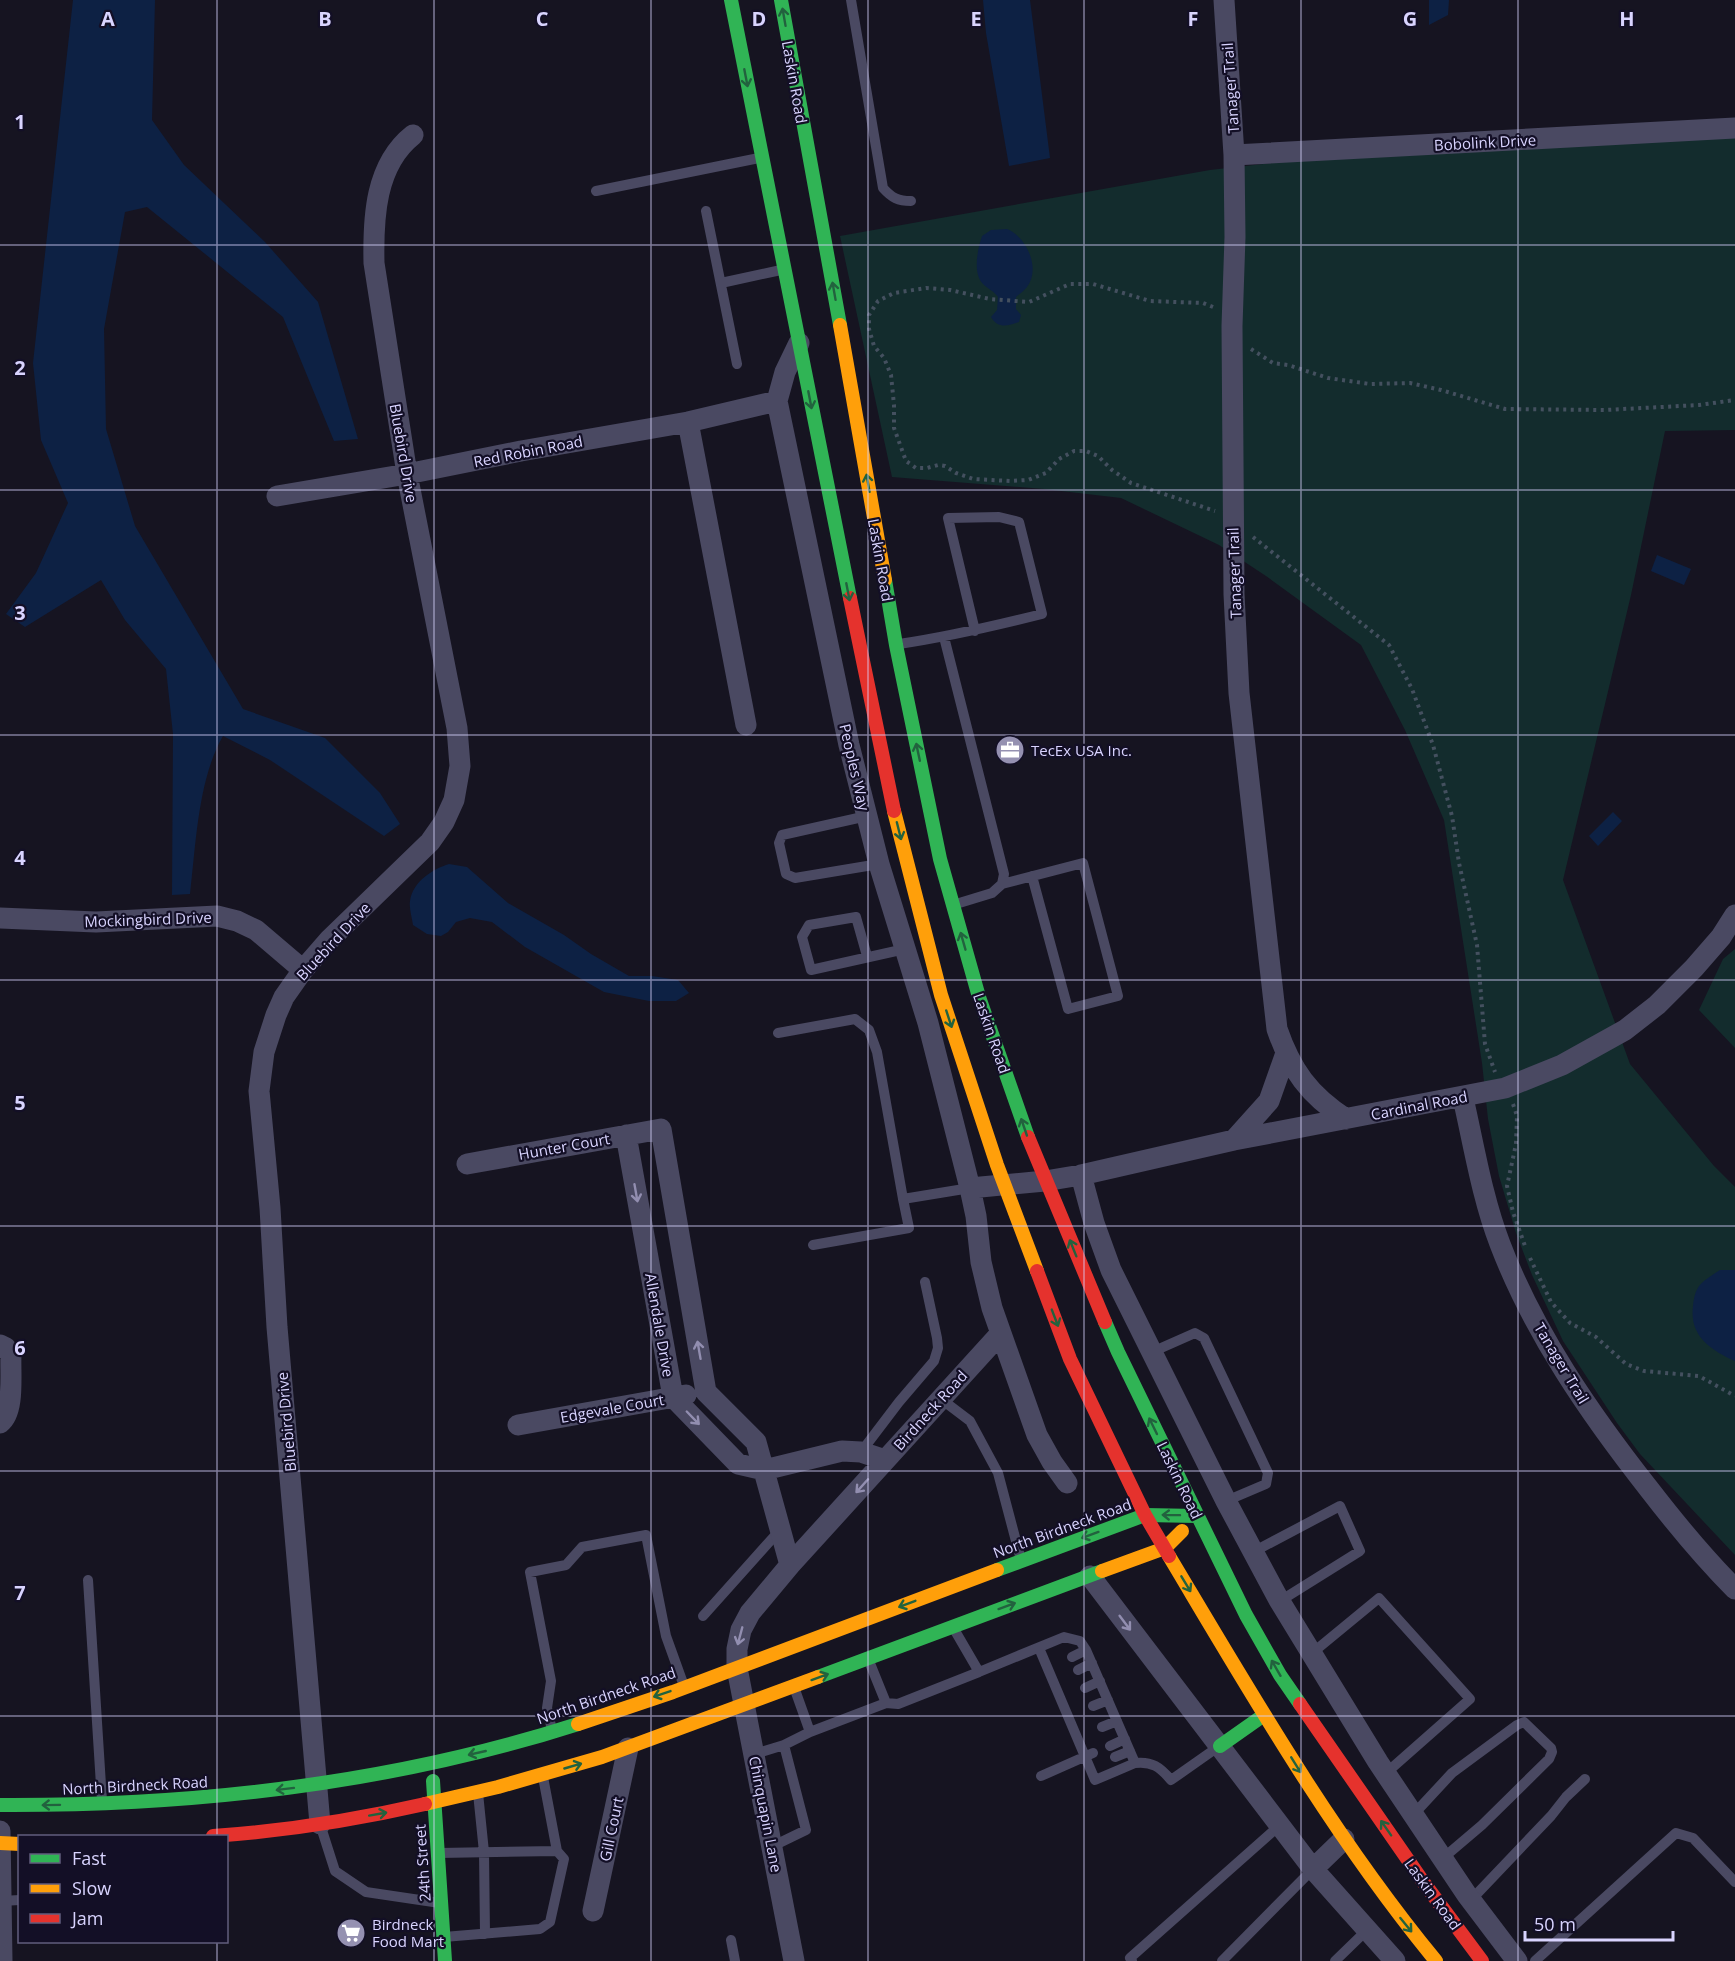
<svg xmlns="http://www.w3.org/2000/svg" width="1735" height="1961" viewBox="0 0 1735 1961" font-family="'Open Sans',sans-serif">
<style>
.green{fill:#132c2d}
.water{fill:#0d2144}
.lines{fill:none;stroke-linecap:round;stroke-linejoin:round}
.path{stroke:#44505f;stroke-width:4;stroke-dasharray:3 4.5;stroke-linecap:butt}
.lane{stroke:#4a4962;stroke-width:10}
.street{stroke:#4a4962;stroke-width:21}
.fast{stroke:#30b455;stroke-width:14}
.slow{stroke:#ff9f0a;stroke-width:14}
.jam{stroke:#e5322d;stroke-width:14}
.oneway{stroke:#22623e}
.oneway2{stroke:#928eb0}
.grid{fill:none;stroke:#d9d4ff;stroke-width:1.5;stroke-opacity:0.55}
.labels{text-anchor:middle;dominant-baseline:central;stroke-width:4.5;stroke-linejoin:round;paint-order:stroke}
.street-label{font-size:15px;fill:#d9d4ff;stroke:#130f26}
.poi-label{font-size:15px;fill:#d9d4ff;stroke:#130f26;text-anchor:start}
.grid-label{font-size:20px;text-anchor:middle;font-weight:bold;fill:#d9d4ff;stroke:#130f26;stroke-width:4.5;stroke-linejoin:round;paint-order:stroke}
</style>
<rect width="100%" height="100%" fill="#161421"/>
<path class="green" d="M1735,137v293l-70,1 -34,164 -68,285 67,184 84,102 21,21v368l-95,-101 -23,-31 -54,-82 -31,-66 -16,-42 -17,-57 -11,-57 -6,-56 -38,-243 -39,-90 -44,-85 -95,-69 -47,-31 -98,-47 -77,-9 -152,-12 -52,-241 370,-66 80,-9z
M1735,949v99l-36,-38 24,-51z"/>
<path class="water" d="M73,0h82l-3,120 32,45 81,77 53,60 40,137 -24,2 -51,-124 -136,-110 -22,5 -21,117 2,100 29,97 108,183 82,29 55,55 20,31 -16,12 -114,-76 -47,-24c-25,43 -27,108 -33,158l-18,1 1,-161 -7,-65 -41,-49 -24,-40 -76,47 -19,-13 30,-41 32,-70 -27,-63 -8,-77z
M983,0h47l20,158 -41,8 -23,-133z
M1429,0h20l-1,15 -19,10z
M1007,229c20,8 34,40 20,58 -3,4 -8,7 -11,10v12l5,6 -2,7c-11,4 -21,7 -28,-5l6,-7 1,-13c-4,-6 -10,-8 -15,-13 -11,-11 -5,-36 -1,-48l9,-6z
M1657,555l34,14 -7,16 -33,-14z
M1613,812l9,9 -24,25 -9,-10z
M449,864l18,3 41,36 56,32 27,19 38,22h23l26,4 11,13 -13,8h-27l-45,-9 -79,-45 -33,-25 -22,-4 -14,4 -8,10 -7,4 -14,-2 -14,-9c-1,-7 -4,-17 -3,-24 3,-20 23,-32 39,-37z
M1720,1270h15v91c-24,-11 -46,-25 -42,-55 1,-10 3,-19 11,-25 5,-4 10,-7 16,-11z"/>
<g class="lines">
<path class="path" d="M1213,307l-10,-4 -53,-2 -57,-17h-23l-41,18 -39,-3 -40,-9 -24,-2 -32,5 -16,8 -9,14v14l5,17 10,12 7,17 3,30v23l12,33 10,7h11l11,-3 7,1 11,7 17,6 37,2 18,-1 18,-7 13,-14 15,-8h12l12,5 14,14 19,13 84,28
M1251,349l22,14 15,2 40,13 42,6 40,-1 31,7 64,19 100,1 94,-5 36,-5
M1253,537l136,108 23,44 21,56 19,71 7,47 18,82 8,99 10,28
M1513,1104l4,12 -1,28 -9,42 6,26 12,34
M1530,1258l21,44 19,21 26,14 30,27 18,7 55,5 36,20"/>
<path class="lane" d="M851,0l32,188c9,10 15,13 28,13
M596,191l163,-33
M706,211l31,153
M721,283l60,-13
M944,637l60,237 -2,10 -10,9 -36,11
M899,644c48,-7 95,-18 143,-30l-23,-92 -20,-5 -51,1 27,113
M867,816l-85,19 -3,8 7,31 9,4 84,-14
M1002,884l81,-21 35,133 -50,13 -36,-133
M867,956l-11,-39 -47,8 -7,12 9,33 94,-21
M778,1033l77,-14 14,11 8,22 26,147 67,-11
M813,1245l96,-17 -6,-29
M1152,1352l43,-19 9,5 64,135 -2,11 -40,17
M941,1399l29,22 28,52 23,87
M861,1452l38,-50 35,-41 4,-13 -1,-10 -12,-56
M1253,1552l87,-46 20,45 -80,50
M88,1580l14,221
M703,1616l77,-86
M954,1629l25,43 85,-35 16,4 6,9 49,113c17,-2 25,4 36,17l47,-33
M1039,1648l56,132 40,-17
M1311,1654l68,-56 91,101 -85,75
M1072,1657l14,-7
M1078,1670l14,-7
M794,1687l16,45 76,-29 -17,-42
M1085,1688l15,-7
M886,1703l12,1 81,-32
M1093,1706l15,-6
M1102,1727l15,-6
M552,1730l-5,-22 4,-27 -21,-109 36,-7 16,-18 64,-12 20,101 18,50
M1110,1746l15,-7
M755,1754l29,-9 26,-13
M1115,1757l15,-6
M1041,1776l52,-23
M543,1777l14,74
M478,1793l6,59 1,82
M1413,1815l39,-42 65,-48 7,-3 27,26 1,4 -3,7 -67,66 -40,34
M320,1824l15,47 31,21 74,11
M773,1846l33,-16 -22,-85
M439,1853l118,-2 7,8 -14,63 -10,7 -96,8
M1471,1900l80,-84 15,-19 19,-18
M1,1901l19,-1
M731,1940l4,21
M1132,1961l-2,-3 150,-133
M1222,1961l91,-92
M1335,1961l32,-31
M1535,1961l141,-128 17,5 42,44"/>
<path class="street" d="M1224,0l10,155 1,82 -3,89 2,268 5,99 38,336c14,41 32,66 69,90
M1234,155l501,-27
M799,343l-14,29 -8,29 72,344 30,119 49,159 42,165 6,28 5,46 11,46 45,127 15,27 15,21
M688,422l58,303
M277,496l130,-22 114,-23 167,-29 89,-21
M0,918l96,4 121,-6 20,5 19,9 47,40
M1463,1098c11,48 19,99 37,146 34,89 90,170 149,245 27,35 55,69 86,100
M626,1135l47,262 65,67 26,6 78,-19 19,1 24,8
M1234,1140l35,-39 17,-48
M467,1164l194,-35 45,263 50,50 34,123
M1081,1175l13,48 17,47 115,231 53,99 99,162 89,133 50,66
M970,1188l75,-7 36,-6 153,-35 271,-52 57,-23 63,-35 32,-25 37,-37 27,-31 14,-22
M0,1345l6,3 5,7c-1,18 4,57 -11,68
M518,1425l168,-30
M1090,1576l223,293 82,92
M320,1824l-43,-497 -7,-119 -11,-117 5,-39 12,-37 8,-18 19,-27 27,-31 100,-97 14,-20 10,-22 6,-34 -3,-38 -50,-254 -33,-211c-1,-45 1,-98 39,-128
M0,1831l2,130
M1313,1869l31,-30
M593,1911l35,-163
M794,1961l-57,-293v-19l4,-19 9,-17 40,-48 210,-231"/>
<path class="fast" d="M731,0l119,598
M781,0l59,325
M885,580l11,65 44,214 39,138 49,140
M1105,1322l13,30 128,263 34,60 20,29
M997,1570l148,-55 52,1
M818,1677l284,-106
M1220,1746l44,-31
M433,1781l12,180
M0,1805c195,1 391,-21 578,-81"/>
<path class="slow" d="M840,325l45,255
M894,811l47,184 56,170 40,106
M1169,1556c83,139 164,280 267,405
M1102,1571l63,-23 17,-17
M578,1724l95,-32 324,-122
M425,1804l73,-17 104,-30 216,-80
M0,1843l20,1"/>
<path class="jam" d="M850,598l44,213
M1028,1137l77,185
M1037,1271l33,88 75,156 24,41
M1300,1704l124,179 58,78
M213,1836c72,-5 142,-16 212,-32"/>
</g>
<defs><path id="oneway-shaft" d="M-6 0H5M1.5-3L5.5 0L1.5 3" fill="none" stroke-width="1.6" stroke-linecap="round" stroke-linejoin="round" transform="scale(1.5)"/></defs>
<g class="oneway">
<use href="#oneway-shaft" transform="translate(784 17) rotate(-100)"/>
<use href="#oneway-shaft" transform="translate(746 78) rotate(79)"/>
<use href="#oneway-shaft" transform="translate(834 291) rotate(-100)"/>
<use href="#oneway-shaft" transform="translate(810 400) rotate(79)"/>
<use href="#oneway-shaft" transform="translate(868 483) rotate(-100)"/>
<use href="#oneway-shaft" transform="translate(848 592) rotate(79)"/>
<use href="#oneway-shaft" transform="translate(918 752) rotate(-102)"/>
<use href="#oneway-shaft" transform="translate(899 831) rotate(76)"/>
<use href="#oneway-shaft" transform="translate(963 941) rotate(-106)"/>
<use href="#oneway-shaft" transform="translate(949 1019) rotate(72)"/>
<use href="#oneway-shaft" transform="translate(1024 1127) rotate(-109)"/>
<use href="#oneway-shaft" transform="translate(1073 1248) rotate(-112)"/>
<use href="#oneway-shaft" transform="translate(1055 1318) rotate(69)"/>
<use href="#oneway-shaft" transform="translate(1153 1426) rotate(-116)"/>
<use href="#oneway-shaft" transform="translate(1171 1515) rotate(-179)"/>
<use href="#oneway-shaft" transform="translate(1090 1535) rotate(160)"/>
<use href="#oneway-shaft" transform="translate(1186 1584) rotate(59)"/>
<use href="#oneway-shaft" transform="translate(907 1604) rotate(159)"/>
<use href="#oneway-shaft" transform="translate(1007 1606) rotate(-20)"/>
<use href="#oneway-shaft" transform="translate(1276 1668) rotate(-120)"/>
<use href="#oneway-shaft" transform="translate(820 1677) rotate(-20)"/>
<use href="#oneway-shaft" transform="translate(662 1694) rotate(161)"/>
<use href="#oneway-shaft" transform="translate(477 1753) rotate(167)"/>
<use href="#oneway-shaft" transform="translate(1296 1765) rotate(58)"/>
<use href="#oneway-shaft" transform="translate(573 1766) rotate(-16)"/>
<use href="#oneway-shaft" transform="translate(285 1789) rotate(173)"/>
<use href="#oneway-shaft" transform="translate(51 1805) rotate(179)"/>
<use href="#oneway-shaft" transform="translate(378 1814) rotate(-10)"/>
<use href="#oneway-shaft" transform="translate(1386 1828) rotate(-125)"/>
<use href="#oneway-shaft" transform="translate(1406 1925) rotate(51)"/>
</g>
<g class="oneway2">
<use href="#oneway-shaft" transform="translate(636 1193) rotate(80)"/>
<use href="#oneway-shaft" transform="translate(699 1350) rotate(-100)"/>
<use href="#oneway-shaft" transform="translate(693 1418) rotate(46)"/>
<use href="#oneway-shaft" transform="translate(862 1486) rotate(132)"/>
<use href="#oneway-shaft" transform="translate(1125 1623) rotate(53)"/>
<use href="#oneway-shaft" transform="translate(740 1636) rotate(105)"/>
</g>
<path class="grid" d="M217,0v1836M434,0v1961M651,0v1961M868,0v1961M1084,0v1961M1301,0v1961M1518,0v1961M0,245h1735M0,490h1735M0,735h1735M0,980h1735M0,1226h1735M0,1471h1735M0,1716h1735M217,1942v19"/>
<defs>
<g id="office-disc" transform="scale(1.5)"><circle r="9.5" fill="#9591b1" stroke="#130f26"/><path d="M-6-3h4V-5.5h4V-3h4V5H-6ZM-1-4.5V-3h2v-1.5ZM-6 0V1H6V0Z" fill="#fff"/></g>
<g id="supermarket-disc" transform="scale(1.5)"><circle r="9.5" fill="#9591b1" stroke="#130f26"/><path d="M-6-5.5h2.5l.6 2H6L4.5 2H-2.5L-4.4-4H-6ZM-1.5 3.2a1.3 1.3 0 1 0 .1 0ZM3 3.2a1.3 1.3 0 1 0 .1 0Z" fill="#fff"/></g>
</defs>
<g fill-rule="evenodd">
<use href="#office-disc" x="1010" y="750"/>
<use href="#supermarket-disc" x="351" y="1933"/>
</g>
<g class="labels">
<g class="street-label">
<text transform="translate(795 82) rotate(80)">Laskin Road</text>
<text transform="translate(1230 88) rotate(-94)">Tanager Trail</text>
<text transform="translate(1485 142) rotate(-3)">Bobolink Drive</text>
<text transform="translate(528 451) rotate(-11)">Red Robin Road</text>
<text transform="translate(404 453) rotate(80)">Bluebird Drive</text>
<text transform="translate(881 560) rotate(80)">Laskin Road</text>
<text transform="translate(1234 573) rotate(-92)">Tanager Trail</text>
<text transform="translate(855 767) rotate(77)">Peoples Way</text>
<text transform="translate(148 919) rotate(-2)">Mockingbird Drive</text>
<text transform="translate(333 941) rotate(-47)">Bluebird Drive</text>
<text transform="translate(992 1033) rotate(71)">Laskin Road</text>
<text transform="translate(1419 1105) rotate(-11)">Cardinal Road</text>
<text transform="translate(564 1146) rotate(-10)">Hunter Court</text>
<text transform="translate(660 1325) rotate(80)">Allendale Drive</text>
<text transform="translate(1562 1363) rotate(59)">Tanager Trail</text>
<text transform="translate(612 1408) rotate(-10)">Edgevale Court</text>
<text transform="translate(930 1410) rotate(-48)">Birdneck Road</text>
<text transform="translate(286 1422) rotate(-95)">Bluebird Drive</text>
<text transform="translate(1180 1480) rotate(64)">Laskin Road</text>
<text transform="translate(1062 1528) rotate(-20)">North Birdneck Road</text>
<text transform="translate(606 1695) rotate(-19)">North Birdneck Road</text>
<text transform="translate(135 1785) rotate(-3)">North Birdneck Road</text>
<text transform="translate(766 1814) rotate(79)">Chinquapin Lane</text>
<text transform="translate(611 1829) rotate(-78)">Gill Court</text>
<text transform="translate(422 1863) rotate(-94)">24th Street</text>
<text transform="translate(1433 1894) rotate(54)">Laskin Road</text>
</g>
<g class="poi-label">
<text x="1031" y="750">TecEx USA Inc.</text>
<text x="372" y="1924">Birdneck<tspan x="372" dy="17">Food Mart</tspan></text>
</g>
</g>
<g class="grid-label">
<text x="108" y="26">A</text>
<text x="325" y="26">B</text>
<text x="542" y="26">C</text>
<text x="759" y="26">D</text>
<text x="976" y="26">E</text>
<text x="1193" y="26">F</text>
<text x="1410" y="26">G</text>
<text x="1627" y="26">H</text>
<text x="20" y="129">1</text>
<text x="20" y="375">2</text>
<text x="20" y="620">3</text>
<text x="20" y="865">4</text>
<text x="20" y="1110">5</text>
<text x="20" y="1355">6</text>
<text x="20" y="1600">7</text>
</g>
<rect x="18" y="1835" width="210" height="108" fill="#130f26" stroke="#625e7d" stroke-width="1.5"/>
<rect x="30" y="1854" width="30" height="9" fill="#30b455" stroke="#625e7d" stroke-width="1.5"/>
<text x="72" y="1865" font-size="18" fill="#d9d4ff">Fast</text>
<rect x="30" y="1884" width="30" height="9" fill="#ff9f0a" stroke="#625e7d" stroke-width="1.5"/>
<text x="72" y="1895" font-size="18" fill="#d9d4ff">Slow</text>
<rect x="30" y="1914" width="30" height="9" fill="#e5322d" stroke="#625e7d" stroke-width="1.5"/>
<text x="72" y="1925" font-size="18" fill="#d9d4ff">Jam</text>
<path d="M1525 1931v9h148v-9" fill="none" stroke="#d9d4ff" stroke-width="3"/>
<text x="1534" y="1931" font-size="18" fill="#d9d4ff" stroke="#130f26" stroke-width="4.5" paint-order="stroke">50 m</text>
</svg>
